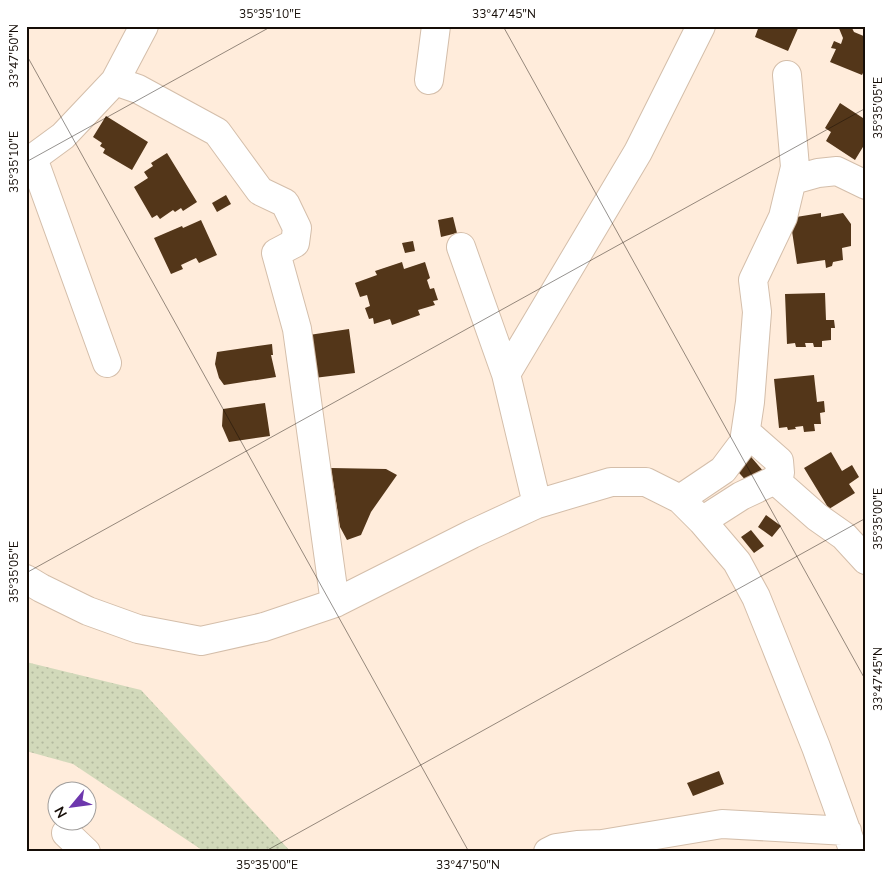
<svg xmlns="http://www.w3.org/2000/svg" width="892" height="878" viewBox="0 0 892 878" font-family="'Nunito Sans',sans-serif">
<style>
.grass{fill:url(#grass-dots)}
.building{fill:#533619}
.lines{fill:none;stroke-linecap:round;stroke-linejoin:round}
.minor-casing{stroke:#d4beaa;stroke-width:30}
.minor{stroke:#fff;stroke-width:28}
.ticks{fill:none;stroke:#150d07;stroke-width:1;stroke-opacity:0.45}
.neatline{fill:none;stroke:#150d07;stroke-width:2}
.ticks-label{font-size:12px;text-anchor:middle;fill:#150d07}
</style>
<defs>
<pattern id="grass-dots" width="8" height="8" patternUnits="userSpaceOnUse" patternTransform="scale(1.25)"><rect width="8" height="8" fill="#d2d9ba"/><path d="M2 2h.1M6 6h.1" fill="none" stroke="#b3b99e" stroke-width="1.8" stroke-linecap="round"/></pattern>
</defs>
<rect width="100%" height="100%" fill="#ffecdb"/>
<path class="grass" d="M26,662l115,28 150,162h-86l-132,-88 -47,-13z"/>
<path class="building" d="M759,26h40l-11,25 -33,-14z
M838,26h13l3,6 12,5v30l-4,8 -32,-13 6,-13 -5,-1 3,-7 7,3 2,-6z
M840,103l26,17v22l-11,18 -29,-19 5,-9 -6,-4z
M106,116l42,26 -16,28 -29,-17 2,-4 -5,-3 2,-3 -9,-6z
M167,153l30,49 -14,9 -2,-3 -6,4 -2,-2 -13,9 -3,-4 -5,3 -18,-31 14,-9 -4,-6 9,-6 -2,-3z
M226,195l5,9 -14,8 -5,-9z
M821,213v4l22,-4 8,11v22l-9,2 1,12 -10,2 -1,4 -6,2 -1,-8 -28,4 -7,-46z
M453,217l4,16 -16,4 -3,-17z
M201,220l16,35 -18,8 -3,-5 -15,7 2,4 -12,5 -17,-36 28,-12 1,2z
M413,241l2,10 -10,2 -3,-10z
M402,262l2,7 21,-7 5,16 -3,2 3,9 4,-1 4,12 -5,1 2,4 -17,5 2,5 -28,10 -2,-6 -16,5 -1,-6 -4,1 -4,-11 5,-2 -3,-11 -7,2 -5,-14 22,-8 -2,-4z
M825,293l1,27h8l1,8h-4v12l-9,1v6h-8l-1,-4h-8l1,4h-10l-1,-4 -8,1 -2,-50z
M349,329l6,44 -41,5 -3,-18 4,-1 -2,-13h-3l-1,-11z
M272,344l1,11h-2l5,22 -52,8 -5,-7 -4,-14 2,-12z
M814,375l3,27 7,-1 1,11 -5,1 1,11h-7l1,7 -11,1 -1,-6 -8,1 1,2 -8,1 -1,-3 -8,1 -5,-49z
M265,403l5,33 -41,6 -7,-16 1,-17z
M746,451l18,21 -14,13 -19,-21z
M831,452l11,19 10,-6 7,12 -10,7 6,9 -26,16 -25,-41z
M331,468l55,1 11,6 -26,37 -10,23 -14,5 -7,-13z
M766,515l15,11 -9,11 -14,-10z
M751,530l13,16 -10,7 -13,-16z
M719,771l5,13 -31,12 -6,-13z"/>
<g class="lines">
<g class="minor-casing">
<path id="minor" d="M429,80l7,-54
M115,81l23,8 79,43 43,59 25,12 12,25 -2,15 -19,10 21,76 38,274
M33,158l74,205
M26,159l7,-1 30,-22 52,-55 29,-55
M793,180l25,-7 19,-2 29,14
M461,247l45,127 31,130
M506,374l132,-222 63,-126
M746,432l33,29 1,12 -5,7
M680,499l43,-29 21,-28 6,-40 7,-90 -4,-32 30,-63 12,-50 -8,-92
M702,521l39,-25 34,-16 42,37 27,19 22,24
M26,579l15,9 47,23 50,18 63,12 63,-14 71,-24 137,-69 65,-30 74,-22h35l34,17 22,22 35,41 19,35 19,47 41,103 38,105
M66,833l20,19
M548,852l8,-4 21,-3 25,-1 120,-20 125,7"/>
</g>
<use href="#minor" class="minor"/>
</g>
<path class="ticks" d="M503,26l363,655M26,54l443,798M26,162l246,-136M26,573l840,-465M264,852l602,-334"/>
<rect width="892" height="878" fill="none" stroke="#ffffff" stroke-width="55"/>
<g transform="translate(72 806) rotate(241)"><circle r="24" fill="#ffffff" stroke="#a19e9c"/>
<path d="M0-4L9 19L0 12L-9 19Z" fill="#6d37ad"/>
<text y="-8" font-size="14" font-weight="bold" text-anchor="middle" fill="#150d07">N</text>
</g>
<rect x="28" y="28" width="836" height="822" class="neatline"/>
<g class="ticks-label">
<text x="270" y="18">35°35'10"E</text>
<text x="504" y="18">33°47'45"N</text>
<text transform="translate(14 56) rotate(-90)" y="4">33°47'50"N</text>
<text transform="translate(878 108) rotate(-90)" y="4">35°35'05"E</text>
<text transform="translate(14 162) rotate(-90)" y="4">35°35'10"E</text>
<text transform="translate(878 519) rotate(-90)" y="4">35°35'00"E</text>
<text transform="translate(14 572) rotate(-90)" y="4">35°35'05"E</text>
<text transform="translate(878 679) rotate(-90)" y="4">33°47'45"N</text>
<text x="267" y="869">35°35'00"E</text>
<text x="468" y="869">33°47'50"N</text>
</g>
</svg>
